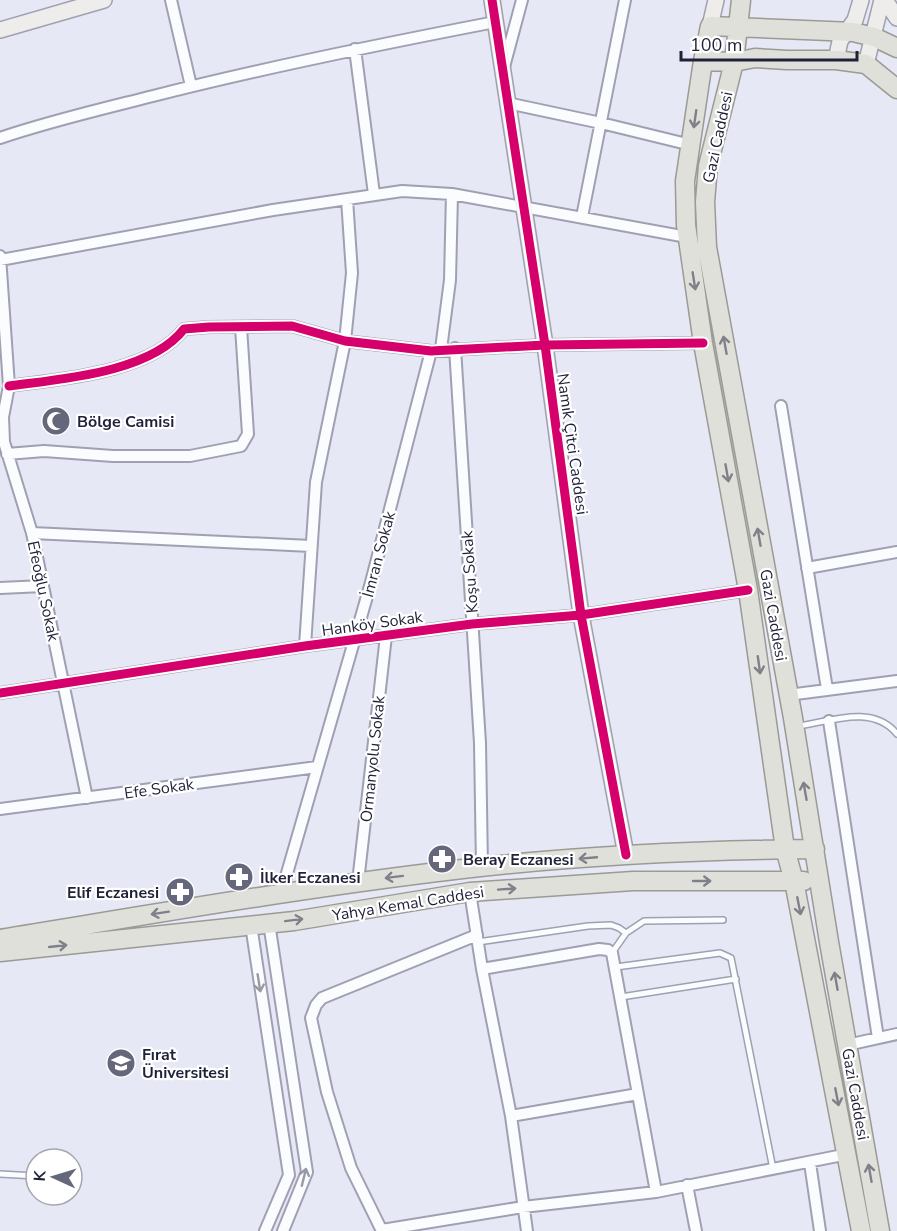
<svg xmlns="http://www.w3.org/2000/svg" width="897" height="1231" font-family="'Nunito Sans',sans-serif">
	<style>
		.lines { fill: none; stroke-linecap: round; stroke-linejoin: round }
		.lane-casing { stroke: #9fa0b2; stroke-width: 8 }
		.street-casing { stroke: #9fa0b2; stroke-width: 14 }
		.secondary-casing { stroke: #9fa0b2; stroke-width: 18 }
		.primary-casing { stroke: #9b9a95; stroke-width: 21 }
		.lane { stroke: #fbfcfe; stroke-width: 5 }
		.street { stroke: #fbfcfe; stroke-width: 10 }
		.secondary { stroke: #eeedec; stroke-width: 15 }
		.primary { stroke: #e0e0da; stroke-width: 18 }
		.cycleway-casing { stroke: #fff; stroke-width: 13 }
		.cycleway { stroke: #d6006c; stroke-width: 9 }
		.oneway { stroke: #80808a }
		.oneway2 { stroke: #9899a5 }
		.labels { text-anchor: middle; stroke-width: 4.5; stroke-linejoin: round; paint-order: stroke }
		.street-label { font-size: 16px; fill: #1f2139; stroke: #fff }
		.poi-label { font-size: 16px; font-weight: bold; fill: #1f2139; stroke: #fff; text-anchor: start }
	</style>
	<rect width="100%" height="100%" fill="#e6e8f6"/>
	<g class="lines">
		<!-- lane casing -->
		<g class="lane-casing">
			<path id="lane" d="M799,726C831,721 873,704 897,734
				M478,942L588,926L611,925L619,928L626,933
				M612,953L626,933L644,921L723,920
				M616,967L720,953L731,958L773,1169
				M621,997L736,979
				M0,1174L36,1176"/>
		</g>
		<!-- street casing -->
		<g class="street-casing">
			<path id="street" d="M171,0L191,86
				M355,49L374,194
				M504,67L522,0
				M507,103L601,123L691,145
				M0,138C50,121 102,109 153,96C266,67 381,44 495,22
				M582,217L625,0
				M0,256L9,386L3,417L4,442L32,533L87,798
				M0,260L273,210L402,191L452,194L687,237
				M455,348L480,743L482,867
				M441,349L450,280L452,194
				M9,386C60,379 150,373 184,329L209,327L292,326L345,341L431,351L545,345L703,343
				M781,406L827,689
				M7,454L44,451L113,456H190L241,446L248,434L241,327
				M32,533L311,546
				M807,568L897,552
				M0,588L43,586
				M305,646L316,482L345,341L352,273L347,199
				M0,693L305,646L472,624L581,615L748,590
				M788,695L897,681
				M829,721L878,1038
				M0,809L317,767
				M358,882L386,636
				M470,892L482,969L511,1116L527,1231
				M281,894L370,586L431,351
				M269,923L307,1172L283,1231
				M251,925L289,1175L265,1231
				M482,969L599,949L608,950L612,953L656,1192
				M847,1045L897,1034
				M511,1116L638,1094
				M810,1163L820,1231
				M687,1185L696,1231
				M382,1230L523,1207L656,1192L848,1154
				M382,1231L351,1168L327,1092L311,1018L316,1005L322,998L477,935"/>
		</g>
		<!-- secondary casing -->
		<g class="secondary-casing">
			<path id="secondary" d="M492,0L545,345L581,615L626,855
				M885,0L897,18
				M710,26L716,0
				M0,30L104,0
				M836,60L840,41L855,20L861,0
				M866,64L882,0"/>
		</g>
		<!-- primary casing -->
		<g class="primary-casing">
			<path id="primary" d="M741,0L734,62L708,166L705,202L707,247L793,718L829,942L880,1231
				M703,61L734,62L755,58L787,60H836L866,64L897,89
				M0,939C160,913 319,885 480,867C591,855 703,850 815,849
				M0,952L294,921L470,892L633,881H804
				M861,1231L794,881L785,849L748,590L703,343L686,225L685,181L703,61L710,26L853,32L874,37L897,48"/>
		</g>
		<!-- lane -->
		<use href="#lane" class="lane"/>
		<!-- street -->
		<use href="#street" class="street"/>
		<!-- secondary -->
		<use href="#secondary" class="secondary"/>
		<!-- primary -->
		<use href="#primary" class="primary"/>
		<!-- cycleway casing -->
		<g class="cycleway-casing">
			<path id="cycleway" d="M492,0L545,345L581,615L626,855
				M9,386C60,379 150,373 184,329L209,327L292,326L345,341L431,351L545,345L703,343
				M0,693L305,646L472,624L581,615L748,590"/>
		</g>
		<!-- cycleway -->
		<use href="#cycleway" class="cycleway"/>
	</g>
	<!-- one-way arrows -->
	<defs><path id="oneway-shaft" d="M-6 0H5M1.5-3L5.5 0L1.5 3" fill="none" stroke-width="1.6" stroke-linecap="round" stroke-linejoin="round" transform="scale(1.5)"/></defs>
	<g class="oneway">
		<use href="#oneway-shaft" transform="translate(695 119) rotate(98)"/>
		<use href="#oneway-shaft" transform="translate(694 281) rotate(81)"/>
		<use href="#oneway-shaft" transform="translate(725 345) rotate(-100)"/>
		<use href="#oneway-shaft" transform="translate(727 473) rotate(80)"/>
		<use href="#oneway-shaft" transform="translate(759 537) rotate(-100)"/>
		<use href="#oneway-shaft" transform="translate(759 665) rotate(82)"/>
		<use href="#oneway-shaft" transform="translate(805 791) rotate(-100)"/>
		<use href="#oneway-shaft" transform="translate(588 858) rotate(175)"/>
		<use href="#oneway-shaft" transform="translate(394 877) rotate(173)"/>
		<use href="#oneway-shaft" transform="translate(702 881)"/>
		<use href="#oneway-shaft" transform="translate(507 889) rotate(-4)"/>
		<use href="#oneway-shaft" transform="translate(799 906) rotate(79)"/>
		<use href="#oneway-shaft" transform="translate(160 913) rotate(171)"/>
		<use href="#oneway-shaft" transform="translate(294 920) rotate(-7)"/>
		<use href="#oneway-shaft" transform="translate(58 946) rotate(-6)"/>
		<use href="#oneway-shaft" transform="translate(836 981) rotate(-100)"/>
		<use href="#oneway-shaft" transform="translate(837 1097) rotate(79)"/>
		<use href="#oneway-shaft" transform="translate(870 1173) rotate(-100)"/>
	</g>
	<g class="oneway2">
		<use href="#oneway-shaft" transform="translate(259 983) rotate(81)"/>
		<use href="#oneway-shaft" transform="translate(304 1177) rotate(-76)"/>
	</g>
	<!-- icons -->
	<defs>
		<g id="mosque-disc" transform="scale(1.5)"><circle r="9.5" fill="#65677b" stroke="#fff"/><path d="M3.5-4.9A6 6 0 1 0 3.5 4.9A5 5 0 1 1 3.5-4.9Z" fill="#fff"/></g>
		<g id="pharmacy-disc" transform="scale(1.5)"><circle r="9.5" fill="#65677b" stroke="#fff"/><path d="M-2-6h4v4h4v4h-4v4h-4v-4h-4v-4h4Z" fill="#fff"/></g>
		<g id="university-disc" transform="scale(1.5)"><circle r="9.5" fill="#65677b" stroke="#fff"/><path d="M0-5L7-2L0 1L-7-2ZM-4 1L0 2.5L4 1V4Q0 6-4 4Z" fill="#fff"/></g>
	</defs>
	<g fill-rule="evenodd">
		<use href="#mosque-disc" x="56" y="421"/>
		<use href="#pharmacy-disc" x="442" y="859"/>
		<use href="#pharmacy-disc" x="239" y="877"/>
		<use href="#pharmacy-disc" x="180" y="892"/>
		<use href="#university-disc" x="121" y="1063"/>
	</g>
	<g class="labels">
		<!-- street labels -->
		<g class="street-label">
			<text transform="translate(717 137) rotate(-78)" y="6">Gazi Caddesi</text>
			<text transform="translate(573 444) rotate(82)" y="6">Namık Çitci Caddesi</text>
			<text transform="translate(378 554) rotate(-75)" y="6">İmran Sokak</text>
			<text transform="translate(469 572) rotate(-94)" y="6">Koşu Sokak</text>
			<text transform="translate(44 591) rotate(78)" y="6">Efeoğlu Sokak</text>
			<text transform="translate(774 615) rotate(80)" y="6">Gazi Caddesi</text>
			<text transform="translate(372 623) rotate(-8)" y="6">Hanköy Sokak</text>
			<text transform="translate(372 759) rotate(-84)" y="6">Ormanyolu Sokak</text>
			<text transform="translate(159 788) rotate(-8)" y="6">Efe Sokak</text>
			<text transform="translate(408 903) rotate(-9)" y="6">Yahya Kemal Caddesi</text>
			<text transform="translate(856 1094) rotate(80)" y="6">Gazi Caddesi</text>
		</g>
		<!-- poi labels -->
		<g class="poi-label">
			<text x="77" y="427">Bölge Camisi</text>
			<text x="463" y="865">Beray Eczanesi</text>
			<text x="260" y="883">İlker Eczanesi</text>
			<text x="159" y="898" text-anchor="end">Elif Eczanesi</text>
			<text x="142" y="1060">Fırat<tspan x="142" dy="18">Üniversitesi</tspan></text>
		</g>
	</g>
	<!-- north arrow -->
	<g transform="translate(54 1177) rotate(274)"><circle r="28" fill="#ffffff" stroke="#a5a6b0" stroke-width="1.5"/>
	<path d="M0-4.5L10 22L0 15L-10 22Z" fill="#65677b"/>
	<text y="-9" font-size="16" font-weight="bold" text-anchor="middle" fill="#1f2139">K</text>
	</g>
	<!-- scale -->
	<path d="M681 51v9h176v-9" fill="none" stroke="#1f2139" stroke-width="3"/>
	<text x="690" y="51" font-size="18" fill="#1f2139" stroke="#ffffff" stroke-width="4.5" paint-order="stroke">100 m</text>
</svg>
